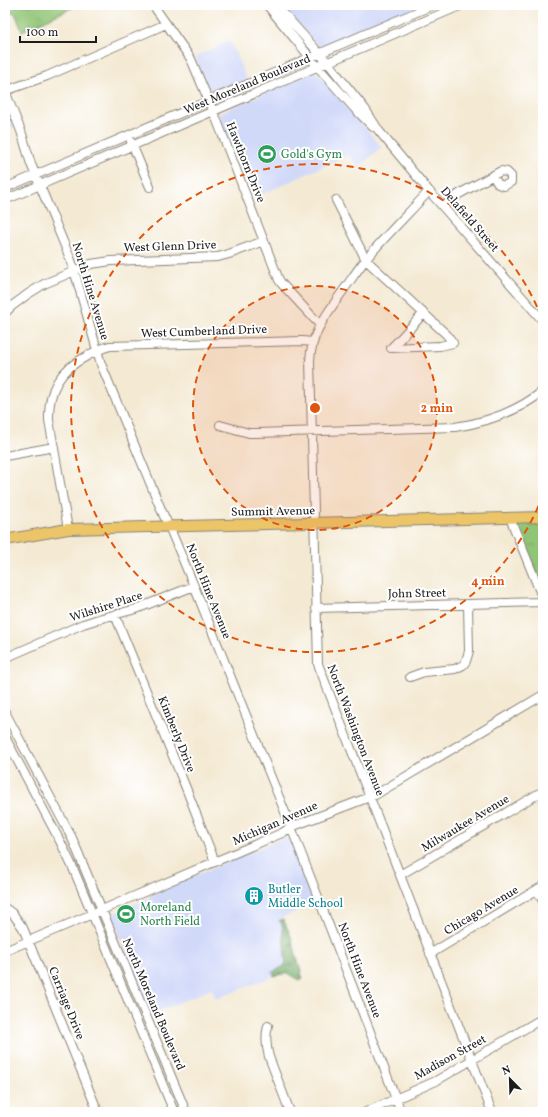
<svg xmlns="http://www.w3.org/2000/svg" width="548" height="1117" font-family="Vollkorn,serif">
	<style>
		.built { fill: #d1d9f9 }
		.grass { fill: url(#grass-tufts); stroke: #567049 }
		.forest { fill: url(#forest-firs); stroke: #486342 }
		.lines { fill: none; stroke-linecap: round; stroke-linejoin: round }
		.minor-casing { stroke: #888378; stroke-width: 10 }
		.major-casing { stroke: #888378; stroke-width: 12 }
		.minor { stroke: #fff; stroke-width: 8 }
		.major { stroke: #ecc569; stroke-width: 10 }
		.ring { fill: none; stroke: #de560d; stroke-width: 2; stroke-dasharray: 7 5 }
		.labels { text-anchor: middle; stroke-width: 4; stroke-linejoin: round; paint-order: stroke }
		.street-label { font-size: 12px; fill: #1c1c1c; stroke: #fff }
		.leisure-label { font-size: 12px; fill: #27864d; stroke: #fff; text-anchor: start }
		.culture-label { font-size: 12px; fill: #0d838f; stroke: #fff; text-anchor: start }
		.centre { fill: #de560d; stroke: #fff; stroke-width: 2 }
		.ring-label { font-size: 12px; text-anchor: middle; font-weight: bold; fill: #de560d; stroke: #fff; stroke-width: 4; stroke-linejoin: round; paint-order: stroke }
	</style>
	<defs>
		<pattern id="grass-tufts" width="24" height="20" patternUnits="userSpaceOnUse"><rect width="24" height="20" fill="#91c576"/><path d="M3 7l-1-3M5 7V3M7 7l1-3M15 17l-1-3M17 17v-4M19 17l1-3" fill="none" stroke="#7ca966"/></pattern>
		<pattern id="forest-firs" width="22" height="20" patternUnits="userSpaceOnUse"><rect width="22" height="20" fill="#74aa67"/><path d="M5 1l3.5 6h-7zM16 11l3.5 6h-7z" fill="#5e8a54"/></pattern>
	</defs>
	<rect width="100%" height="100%" fill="#fff"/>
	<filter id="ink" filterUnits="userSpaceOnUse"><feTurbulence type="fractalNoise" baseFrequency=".025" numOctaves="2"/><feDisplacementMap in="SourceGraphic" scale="8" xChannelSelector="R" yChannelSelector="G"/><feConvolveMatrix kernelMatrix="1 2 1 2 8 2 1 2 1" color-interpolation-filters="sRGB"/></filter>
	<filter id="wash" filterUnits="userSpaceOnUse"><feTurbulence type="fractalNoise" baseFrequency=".012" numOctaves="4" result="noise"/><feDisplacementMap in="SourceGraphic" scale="16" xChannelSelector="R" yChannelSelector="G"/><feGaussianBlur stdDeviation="0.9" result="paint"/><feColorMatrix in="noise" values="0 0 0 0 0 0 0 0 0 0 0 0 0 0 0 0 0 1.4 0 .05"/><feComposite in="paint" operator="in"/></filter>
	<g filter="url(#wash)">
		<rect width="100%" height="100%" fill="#f4ead4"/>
		<!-- built -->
		<path class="built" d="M282,5H422L322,47L318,46Z
			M230,41L247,80L213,94L209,90L195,57Z
			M316,71L382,147L359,167L348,155L252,199L219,115V113Z
			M5,102L15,127L5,131Z
			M286,837H289L291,839L316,903L281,918L300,966L216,999L212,989L152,1014L111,915L178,883Z"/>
		<!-- grass -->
		<path class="grass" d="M5,5H78L22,31L15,13L5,11Z
			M543,520V590L516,522Z"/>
		<!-- forest -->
		<path class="forest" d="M283,919L291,936L303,979L300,981L287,973L274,976L273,972L286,965L282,924L279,921Z"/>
	</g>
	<g filter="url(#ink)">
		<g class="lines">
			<!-- minor casing -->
			<g class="minor-casing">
				<path id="minor" d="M153,5L191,59L216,118L279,280L281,283L320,325
					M267,5L318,67L355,109L373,127
					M276,5L328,63L365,109L379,131L429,191L543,321
					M5,91L21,131L31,164L72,263L101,364L163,514L171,531L194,586L291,827L401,1112
					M5,91L47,76L166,24
					M131,142L150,187
					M5,188L433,5
					M429,191C409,213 386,235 367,258C357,270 349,283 340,295C325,317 312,332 310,360L318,664L492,1112
					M5,200L462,5
					M336,200L366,260L447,335L453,343L440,346L391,348
					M443,207L459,194L501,171L507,172L511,176V182L504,186L498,184L493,176
					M5,313L12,306L28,294L44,284L91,264L111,261L218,257L229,254L264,241
					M391,348L399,340L423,314
					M220,425L249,433H256L455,427C488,422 517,412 543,391
					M5,456L54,447
					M510,518L543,599
					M68,529L49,420C48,389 60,370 87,356C94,352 101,348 110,346L302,341L313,342
					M316,608L543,602
					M115,615L186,788L215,862
					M5,658L83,624L102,618L136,609L194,586
					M410,677L424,672L455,669L463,665L466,661L469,651L468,604
					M5,712L72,838L186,1112
					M5,737L61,843L73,868L89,906L174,1112
					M400,875L543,791
					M537,890L543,901
					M5,908L13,914L23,928L98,1112
					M5,951L130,898L282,833L291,827L375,795L543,695
					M430,954L543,886
					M268,1026C265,1037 266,1046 269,1057L290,1112
					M366,1112L436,1081L543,1018"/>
			</g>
			<!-- major casing -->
			<g class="major-casing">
				<path id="major" d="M5,540L68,529L543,517"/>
			</g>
			<!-- minor -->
			<use href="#minor" class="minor"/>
			<!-- major -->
			<use href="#major" class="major"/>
		</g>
	</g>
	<!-- distance rings -->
	<circle cx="315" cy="408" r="122" fill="#de560d" fill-opacity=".12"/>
	<g class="ring">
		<circle cx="315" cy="408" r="122"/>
		<path d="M543 495A244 244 0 1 1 543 321"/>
	</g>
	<!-- icons -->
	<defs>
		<g id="stadium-disc" transform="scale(1)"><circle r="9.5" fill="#2e9e5b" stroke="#fff"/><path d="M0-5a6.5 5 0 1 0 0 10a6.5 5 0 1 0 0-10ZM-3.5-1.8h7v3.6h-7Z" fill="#fff"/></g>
		<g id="building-disc" transform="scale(1)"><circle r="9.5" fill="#0f9aa8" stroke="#fff"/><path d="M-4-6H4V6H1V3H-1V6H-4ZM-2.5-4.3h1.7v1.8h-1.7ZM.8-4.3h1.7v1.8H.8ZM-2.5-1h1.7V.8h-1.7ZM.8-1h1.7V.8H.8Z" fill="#fff"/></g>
	</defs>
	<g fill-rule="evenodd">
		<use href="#stadium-disc" x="267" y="154"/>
		<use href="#building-disc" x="254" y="896"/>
		<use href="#stadium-disc" x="126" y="914"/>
	</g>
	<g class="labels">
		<!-- street labels -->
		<g class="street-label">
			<text transform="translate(247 84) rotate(-23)" y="4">West Moreland Boulevard</text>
			<text transform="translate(246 162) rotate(68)" y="4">Hawthorn Drive</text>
			<text transform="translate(470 219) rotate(49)" y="4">Delafield Street</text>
			<text transform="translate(170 246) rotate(-2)" y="4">West Glenn Drive</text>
			<text transform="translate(91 291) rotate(73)" y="4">North Hine Avenue</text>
			<text transform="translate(204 331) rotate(-2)" y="4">West Cumberland Drive</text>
			<text transform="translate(273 511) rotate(-1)" y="4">Summit Avenue</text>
			<text transform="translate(209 591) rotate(68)" y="4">North Hine Avenue</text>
			<text transform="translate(417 593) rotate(-1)" y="4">John Street</text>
			<text transform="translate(106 606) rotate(-18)" y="4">Wilshire Place</text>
			<text transform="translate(356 730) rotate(69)" y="4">North Washington Avenue</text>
			<text transform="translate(177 734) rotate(68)" y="4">Kimberly Drive</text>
			<text transform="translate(275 823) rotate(-24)" y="4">Michigan Avenue</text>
			<text transform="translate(465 823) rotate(-31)" y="4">Milwaukee Avenue</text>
			<text transform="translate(481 910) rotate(-31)" y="4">Chicago Avenue</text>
			<text transform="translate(360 970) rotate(69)" y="4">North Hine Avenue</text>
			<text transform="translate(67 1003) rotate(68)" y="4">Carriage Drive</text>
			<text transform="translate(154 1004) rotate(67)" y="4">North Moreland Boulevard</text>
			<text transform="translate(450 1057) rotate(-29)" y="4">Madison Street</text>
		</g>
		<!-- leisure labels -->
		<g class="leisure-label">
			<text x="281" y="158">Gold's Gym</text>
			<text x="140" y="911">Moreland<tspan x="140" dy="14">North Field</tspan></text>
		</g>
		<!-- culture labels -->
		<g class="culture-label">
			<text x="268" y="893">Butler<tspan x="268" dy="14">Middle School</tspan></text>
		</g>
	</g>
	<circle cx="315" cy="408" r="6" class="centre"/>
	<g class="ring-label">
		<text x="437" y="412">2 min</text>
		<text x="488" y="585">4 min</text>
	</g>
	<!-- margin -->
	<rect width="548" height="1117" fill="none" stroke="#fff" stroke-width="20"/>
	<!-- north arrow -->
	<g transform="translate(510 1079) rotate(337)" stroke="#ffffff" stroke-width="3" paint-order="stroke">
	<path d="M0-3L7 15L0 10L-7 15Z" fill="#1c1c1c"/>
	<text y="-6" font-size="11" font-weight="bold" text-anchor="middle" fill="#1c1c1c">N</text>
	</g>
	<!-- scale -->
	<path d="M20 36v6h76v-6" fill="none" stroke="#1c1c1c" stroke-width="2"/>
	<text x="26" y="36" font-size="12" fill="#1c1c1c" stroke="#ffffff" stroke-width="3" paint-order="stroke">100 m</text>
</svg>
